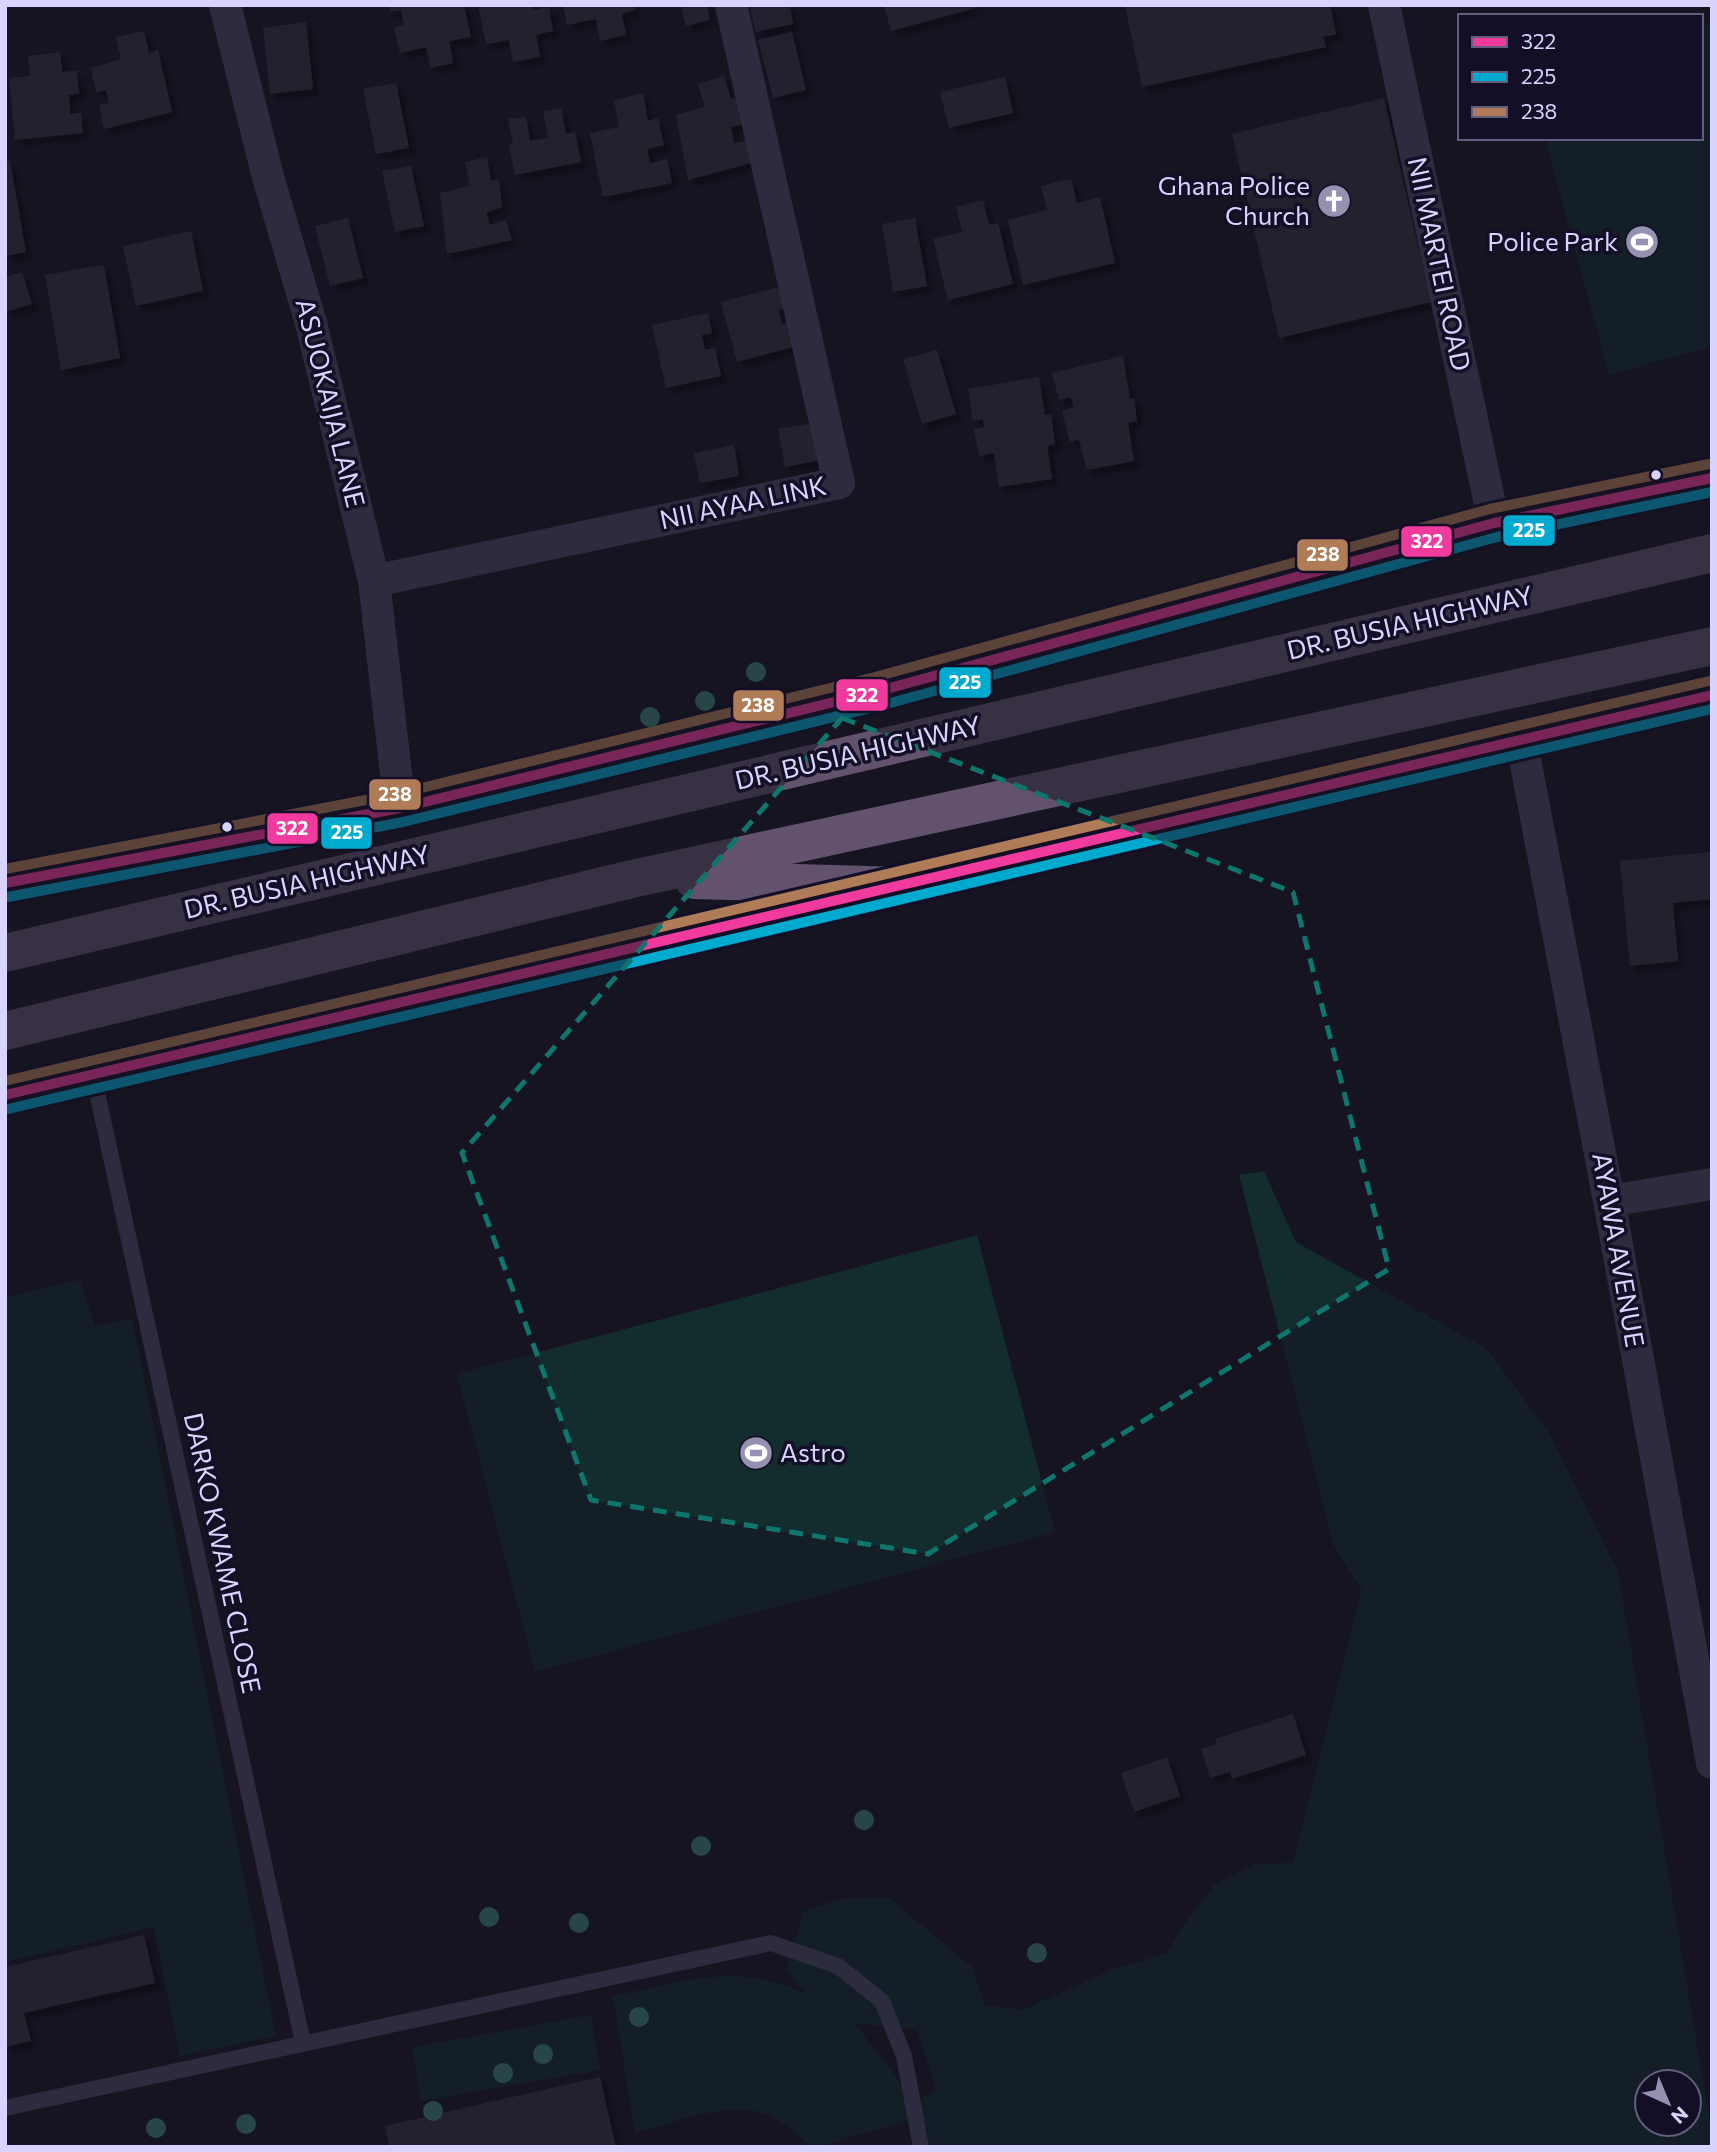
<svg xmlns="http://www.w3.org/2000/svg" width="1717" height="2152" font-family="Commissioner,sans-serif">
	<style>
		.green { fill: #132c2d; fill-rule: evenodd }
		.building { fill: #343243; filter: url(#shadow) }
		.lines { fill: none; stroke-linecap: round; stroke-linejoin: round }
		.service { stroke: #4a4962; stroke-width: 16 }
		.minor { stroke: #4a4962; stroke-width: 32 }
		.tertiary { stroke: #4a4962; stroke-width: 38 }
		.trunk { stroke: #62526e; stroke-width: 38 }
		.bus-1-casing { stroke: #130f26; stroke-width: 16 }
		.bus-2-casing { stroke: #130f26; stroke-width: 16 }
		.bus-3-casing { stroke: #130f26; stroke-width: 16 }
		.bus-1 { stroke: #f13a9d; stroke-width: 10 }
		.bus-2 { stroke: #00a9ce; stroke-width: 10 }
		.bus-3 { stroke: #b07c57; stroke-width: 10 }
		.tree { fill: #3e8478 }
		.marked { fill: none; stroke: #0f766e; stroke-width: 5; stroke-dasharray: 14 9; stroke-linejoin: round }
		.bus-dot { fill: #d9d4ff; stroke: #130f26; stroke-width: 2.5 }
		.labels { text-anchor: middle; stroke-width: 7; stroke-linejoin: round; paint-order: stroke }
		.poi-label { font-size: 26px; fill: #d9d4ff; stroke: #130f26; text-anchor: end }
		.street-label { font-size: 26px; fill: #d9d4ff; stroke: #130f26 }
		.line-badge { stroke: #130f26; stroke-width: 2.5 }
		.badge-label { font-size: 19px; text-anchor: middle; font-weight: bold; fill: #fff }
	</style>
	<defs>
		<filter id="shadow"><feDropShadow dx="6" dy="6" stdDeviation="2" flood-color="#0009"/></filter>
	</defs>
	<rect width="100%" height="100%" fill="#161421"/>
	<!-- green -->
	<path class="green" d="M1712,22V346L1609,375L1545,138H1701V25Z
		M1264,1171L1296,1242L1487,1349L1550,1435L1618,1572L1712,2135V2147H936L929,2142L919,2099L937,2091L917,2030L852,2023L862,2033L900,2082L910,2120L816,2147H811C798,2133 781,2119 762,2113C727,2101 670,2124 635,2133L613,1996C683,1982 735,1961 805,1993L787,1970L803,1912L839,1899L889,1898L972,1967L985,2005L1023,2010L1111,1970L1167,1953L1183,1926L1215,1884L1254,1864L1293,1863L1362,1590L1334,1546L1239,1175ZM1647,2082H1689V2124H1647Z
		M977,1235L1055,1532L535,1672L457,1374Z
		M80,1280L95,1326L132,1318L276,2036L180,2056L154,1927L5,1962V1297Z
		M591,2015L600,2070L421,2101L412,2047Z"/>
	<!-- building -->
	<path class="building" d="M389,5H464L471,37L449,41L453,63L431,68L426,47L400,53L394,27L404,25L401,10L390,12Z
		M478,5H532L533,10L549,7L553,31L536,35L540,57L513,62L509,40L486,44Z
		M563,5H634L635,10L622,14L626,35L600,41L596,19L567,25Z
		M681,5H707L710,20L686,26Z
		M750,5H790L793,24L755,32Z
		M884,5H983V6L891,31Z
		M1125,5H1330L1336,34L1323,37L1326,47L1142,87Z
		M306,22L313,89L270,94L263,28Z
		M144,31L149,53L158,50L172,112L104,129L99,105L109,103L106,90L96,92L91,68L121,59L116,37Z
		M792,32L806,90L773,98L758,40Z
		M60,52L62,72L77,71L79,93L69,95L70,114L81,113L83,133L15,140L9,78L30,76L28,56Z
		M724,76L731,99L742,96L747,124L731,127L734,143L750,140L755,162L688,180L676,115L705,107L698,84Z
		M1005,77L1013,113L949,128L940,92Z
		M396,83L409,148L376,154L363,89Z
		M643,93L648,121L658,118L664,145L647,149L650,163L667,159L672,183L603,197L590,133L619,127L614,100Z
		M1384,98L1431,302L1279,338L1232,134Z
		M561,108L566,134L575,132L581,162L515,175L509,145L513,144L508,119L526,117L530,141L548,138L543,111Z
		M487,157L491,181L499,179L502,207L486,213L490,225L506,220L512,240L447,254L440,193L470,186L465,162Z
		M10,161L26,252L5,256V162Z
		M411,166L424,226L395,232L382,171Z
		M1071,179L1077,203L1100,197L1115,263L1023,285L1008,220L1047,210L1041,186Z
		M983,200L989,225L998,223L1013,284L948,300L933,239L962,232L956,207Z
		M348,218L363,278L330,286L315,226Z
		M915,218L927,286L893,292L882,224Z
		M191,231L203,291L136,306L123,246Z
		M104,265L120,358L61,370L45,275Z
		M22,272L32,304L5,312V277Z
		M786,285L790,307L778,310L782,324L795,321L801,345L737,362L721,302Z
		M708,313L712,333L702,335L705,350L715,348L721,376L666,388L652,325Z
		M937,350L956,414L922,424L903,359Z
		M1123,356L1130,399L1134,398L1137,421L1128,423L1134,461L1087,470L1079,440L1070,442L1062,411L1074,407L1071,397L1059,400L1052,373Z
		M1039,377L1045,415L1051,414L1055,444L1047,446L1052,479L999,487L994,453L979,456L974,429L984,427L983,419L973,421L968,389Z
		M813,423L820,460L785,467L778,429Z
		M734,445L739,476L700,483L694,453Z
		M1710,852L1712,899L1673,903L1678,961L1630,966L1620,861Z
		M1293,1714L1306,1755L1232,1779L1230,1772L1210,1778L1201,1749L1217,1744L1215,1739Z
		M1167,1757L1180,1796L1134,1812L1121,1773Z
		M144,1935L155,1983L24,2013L31,2041L5,2047V1967Z
		M600,2077L616,2147H389L385,2126Z"/>
	<g class="lines">
		<!-- service -->
		<path class="service" d="M93,1074L303,2043
			M5,2108L771,1943L838,1966L882,2001L904,2056L921,2147"/>
		<!-- minor -->
		<path class="minor" d="M225,5L268,177L311,323L374,581L400,808
			M1384,5L1494,523
			M374,581L839,483L731,5
			M1521,738L1609,1201L1712,1763
			M1609,1201L1712,1184"/>
		<!-- tertiary -->
		<path class="tertiary" d="M5,883L400,808L879,691L1494,523L1712,478
			M5,1095L1712,695"/>
		<!-- trunk -->
		<path class="trunk" d="M694,880L902,886
			M5,953L1712,553
			M5,1031L632,879L1712,646"/>
		<!-- bus-1 casing -->
		<g class="bus-1-casing">
			<path id="bus-1" d="M5,883L400,808L879,691L1494,523L1712,478
				M5,1095L1712,695"/>
		</g>
		<!-- bus-2 casing -->
		<g class="bus-2-casing">
			<path id="bus-2" d="M8,897L403,822L883,705L1497,537L1712,492
				M8,1109L1712,709"/>
		</g>
		<!-- bus-3 casing -->
		<g class="bus-3-casing">
			<path id="bus-3" d="M5,869L397,794L875,677L1490,509L1709,464
				M5,1081L1709,681"/>
		</g>
		<!-- bus-1 -->
		<use href="#bus-1" class="bus-1"/>
		<!-- bus-2 -->
		<use href="#bus-2" class="bus-2"/>
		<!-- bus-3 -->
		<use href="#bus-3" class="bus-3"/>
	</g>
	<!-- trees -->
	<g class="tree">
		<circle cx="756" cy="672" r="10"/>
		<circle cx="705" cy="701" r="10"/>
		<circle cx="650" cy="717" r="10"/>
		<circle cx="864" cy="1820" r="10"/>
		<circle cx="701" cy="1846" r="10"/>
		<circle cx="489" cy="1917" r="10"/>
		<circle cx="579" cy="1923" r="10"/>
		<circle cx="1037" cy="1953" r="10"/>
		<circle cx="639" cy="2017" r="10"/>
		<circle cx="543" cy="2054" r="10"/>
		<circle cx="503" cy="2073" r="10"/>
		<circle cx="433" cy="2111" r="10"/>
		<circle cx="246" cy="2124" r="10"/>
		<circle cx="156" cy="2128" r="10"/>
	</g>
	<!-- marked area -->
	<path d="M0 0H1717V2152H0ZM842,718L1293,892L1389,1269L928,1554L591,1500L462,1153Z" fill="#161421" fill-opacity=".55" fill-rule="evenodd"/>
	<path class="marked" d="M842,718L1293,892L1389,1269L928,1554L591,1500L462,1153Z"/>
	<!-- icons -->
	<defs>
		<g id="church-disc" transform="scale(1.75)"><circle r="9.5" fill="#9591b1" stroke="#130f26"/><path d="M-1.2-6h2.4v3.5h3.3v2.4h-3.3V6h-2.4V-.1h-3.3v-2.4h3.3Z" fill="#fff"/></g>
		<g id="stadium-disc" transform="scale(1.75)"><circle r="9.5" fill="#9591b1" stroke="#130f26"/><path d="M0-5a6.5 5 0 1 0 0 10a6.5 5 0 1 0 0-10ZM-3.5-1.8h7v3.6h-7Z" fill="#fff"/></g>
	</defs>
	<g fill-rule="evenodd">
		<use href="#church-disc" x="1334" y="201"/>
		<use href="#stadium-disc" x="1642" y="242"/>
		<use href="#stadium-disc" x="756" y="1453"/>
	</g>
	<!-- markers -->
	<g class="bus-dot">
		<circle cx="1656" cy="475" r="6"/>
		<circle cx="227" cy="827" r="6"/>
	</g>
	<g class="labels">
		<!-- poi labels -->
		<g class="poi-label">
			<text x="1310" y="195">Ghana Police<tspan x="1310" dy="30">Church</tspan></text>
			<text x="1618" y="251">Police Park</text>
			<text x="780" y="1462" text-anchor="start">Astro</text>
		</g>
		<!-- street labels -->
		<g class="street-label">
			<text transform="translate(1439 264) rotate(78)" y="9">NII MARTEI ROAD</text>
			<text transform="translate(330 403) rotate(76)" y="9">ASUOKAIJA LANE</text>
			<text transform="translate(743 503) rotate(-12)" y="9">NII AYAA LINK</text>
			<text transform="translate(1410 623) rotate(-13)" y="9">DR. BUSIA HIGHWAY</text>
			<text transform="translate(858 753) rotate(-13)" y="9">DR. BUSIA HIGHWAY</text>
			<text transform="translate(307 882) rotate(-13)" y="9">DR. BUSIA HIGHWAY</text>
			<text transform="translate(1618 1250) rotate(80)" y="9">AYAWA AVENUE</text>
			<text transform="translate(222 1553) rotate(78)" y="9">DARKO KWAME CLOSE</text>
		</g>
	</g>
	<g class="line-badge">
		<rect x="1502" y="514" width="54" height="33" rx="7" fill="#00a9ce"/>
		<rect x="1400" y="525" width="53" height="33" rx="7" fill="#f13a9d"/>
		<rect x="1296" y="538" width="53" height="34" rx="7" fill="#b07c57"/>
		<rect x="938" y="666" width="54" height="33" rx="7" fill="#00a9ce"/>
		<rect x="835" y="678" width="54" height="34" rx="7" fill="#f13a9d"/>
		<rect x="732" y="689" width="53" height="33" rx="7" fill="#b07c57"/>
		<rect x="368" y="778" width="54" height="33" rx="7" fill="#b07c57"/>
		<rect x="266" y="812" width="53" height="33" rx="7" fill="#f13a9d"/>
		<rect x="320" y="816" width="53" height="34" rx="7" fill="#00a9ce"/>
	</g>
	<g class="badge-label">
		<text x="1529" y="537">225</text>
		<text x="1427" y="548">322</text>
		<text x="1323" y="561">238</text>
		<text x="965" y="689">225</text>
		<text x="862" y="702">322</text>
		<text x="758" y="712">238</text>
		<text x="395" y="801">238</text>
		<text x="292" y="835">322</text>
		<text x="347" y="839">225</text>
	</g>
	<!-- border -->
	<rect width="1717" height="2152" fill="none" stroke="#d9d4ff" stroke-width="14"/>
	<!-- legend -->
	<rect x="1458" y="14" width="245" height="126" fill="#130f26" stroke="#625e7d" stroke-width="2"/>
	<rect x="1472" y="37" width="35" height="10" fill="#f13a9d" stroke="#625e7d" stroke-width="2"/>
	<text x="1521" y="49" font-size="21" fill="#d9d4ff">322</text>
	<rect x="1472" y="72" width="35" height="10" fill="#00a9ce" stroke="#625e7d" stroke-width="2"/>
	<text x="1521" y="84" font-size="21" fill="#d9d4ff">225</text>
	<rect x="1472" y="107" width="35" height="10" fill="#b07c57" stroke="#625e7d" stroke-width="2"/>
	<text x="1521" y="119" font-size="21" fill="#d9d4ff">238</text>
	<!-- north arrow -->
	<g transform="translate(1668 2103) rotate(136)"><circle r="33" fill="#130f26" stroke="#625e7d" stroke-width="2"/>
	<path d="M0-5L12 26L0 18L-12 26Z" fill="#9591b1"/>
	<text y="-10" font-size="19" font-weight="bold" text-anchor="middle" fill="#d9d4ff">N</text>
	</g>
</svg>
